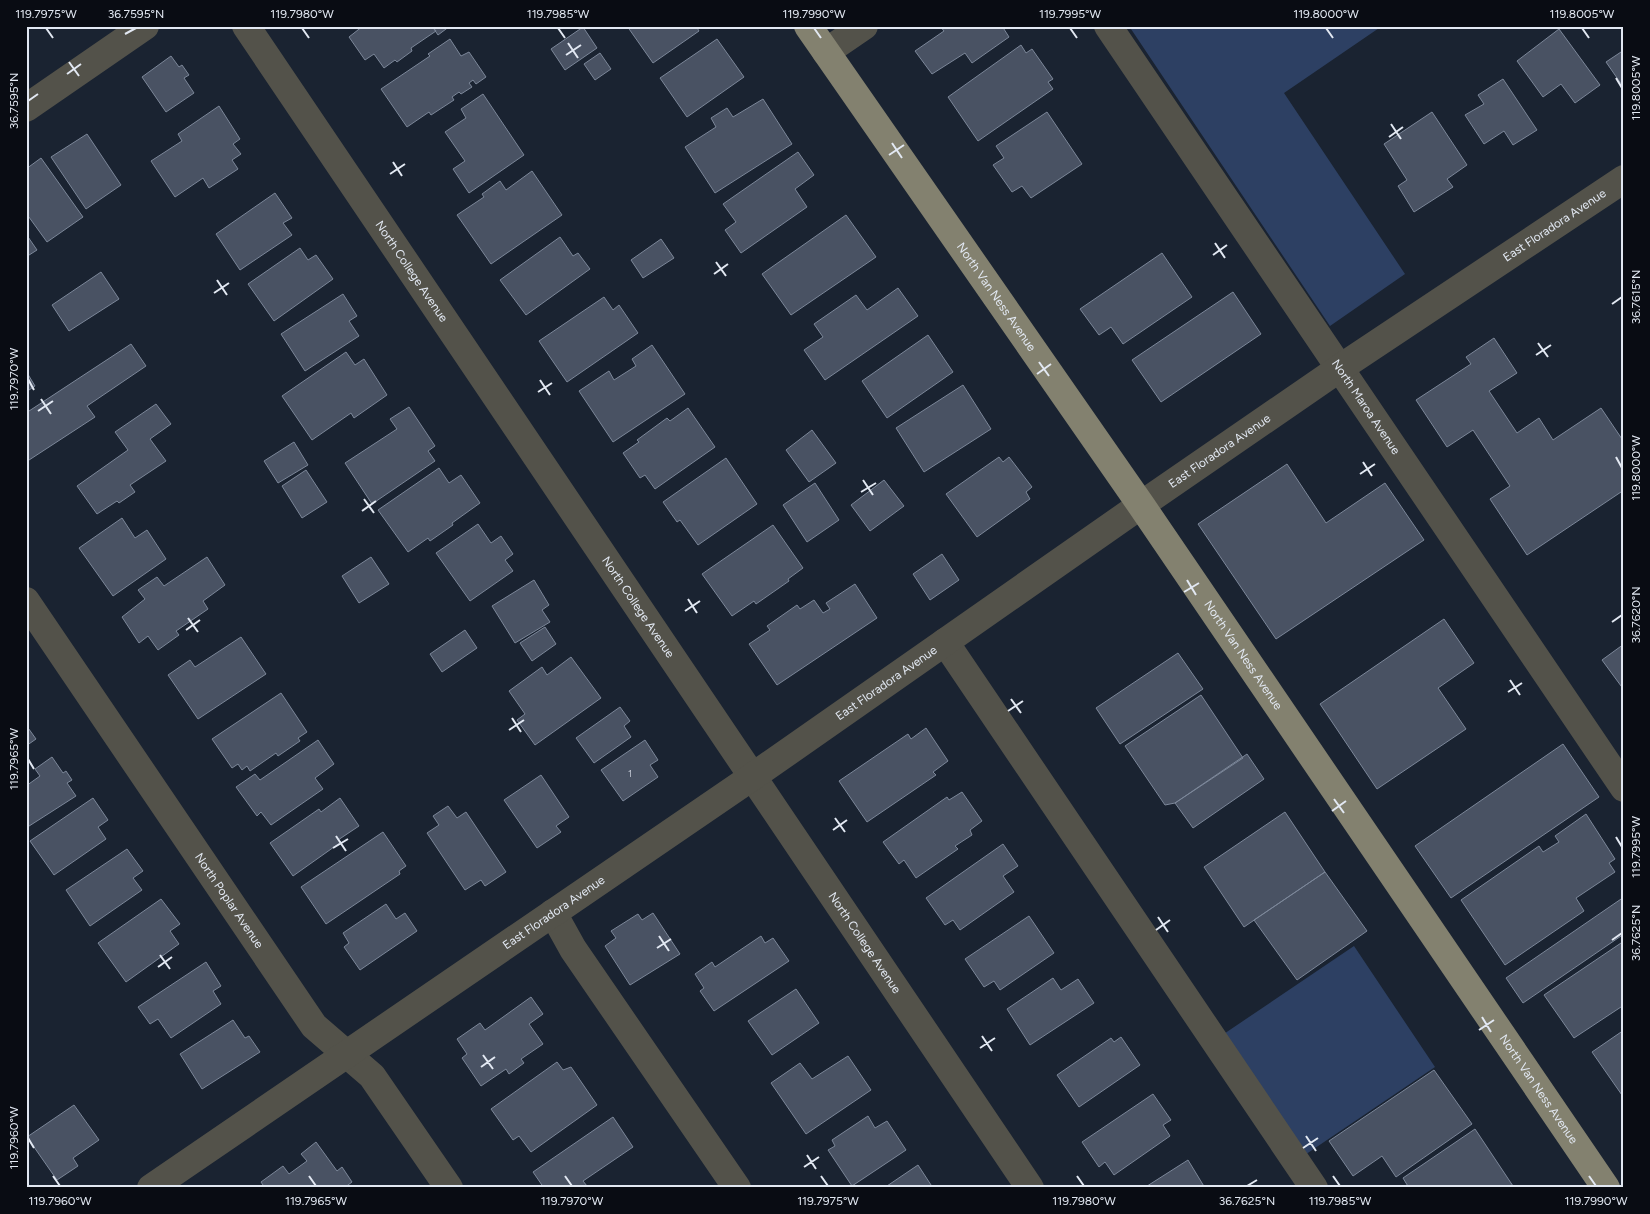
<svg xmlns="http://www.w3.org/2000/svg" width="1650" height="1214" font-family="Figtree,sans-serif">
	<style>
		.green { fill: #2d4063 }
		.building { fill: #495263; stroke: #7c8799 }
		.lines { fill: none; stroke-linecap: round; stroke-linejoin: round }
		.minor { stroke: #53524a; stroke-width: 28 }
		.major { stroke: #83816f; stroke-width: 28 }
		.ticks { fill: none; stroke: #e2e8f2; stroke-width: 2 }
		.labels { text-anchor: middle; stroke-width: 4; stroke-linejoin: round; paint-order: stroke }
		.number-label { font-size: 10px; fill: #bcc2ce }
		.street-label { font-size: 12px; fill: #e2e8f2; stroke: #090c13 }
		.neatline { fill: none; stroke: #e2e8f2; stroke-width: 2 }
		.ticks-label { font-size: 12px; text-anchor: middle; fill: #e2e8f2 }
	</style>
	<rect width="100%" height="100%" fill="#1a2331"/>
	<!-- green -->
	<path class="green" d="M1129,26H1382L1284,93L1405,274L1330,326Z
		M1354,946L1435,1067L1290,1165L1209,1044Z"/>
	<!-- building -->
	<path class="building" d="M363,26H432L436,31L411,48L412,51L397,62L395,60L384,68L374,54L365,60L349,37Z
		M432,26H450L438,35Z
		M627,26H696L699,31L653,63Z
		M940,26H1002L1009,37L972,63L965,53L932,74L915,51L944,31Z
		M583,27L597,48L565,70L551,49Z
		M1559,29L1600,85L1575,103L1561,84L1543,97L1517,61Z
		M450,39L461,56L469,52L486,77L476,84L473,80L469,83L472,87L461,94L459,92L452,97L454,100L431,115L429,112L407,127L381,89L430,56L428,54Z
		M717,39L744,77L687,117L660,78Z
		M1021,45L1026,53L1032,49L1053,79L1048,82L1053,89L978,141L948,97Z
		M1624,50V88L1606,62Z
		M600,53L611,69L595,80L584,64Z
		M171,56L179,67L182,65L189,75L184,78L194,93L166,112L142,77Z
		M1503,79L1537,130L1513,145L1504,131L1484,144L1465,115L1484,104L1478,95Z
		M483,94L524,155L469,193L453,169L465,161L445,132L466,118L461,109Z
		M763,99L792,144L715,193L685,147L716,127L711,118L727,108L733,117Z
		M219,106L240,139L233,144L241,154L232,160L238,169L209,188L203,178L175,197L151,161L182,141L178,134Z
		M1047,112L1082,164L1031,198L1022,186L1012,192L993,165L1004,158L996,146Z
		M1432,112L1467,165L1447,179L1453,187L1414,212L1398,186L1407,180L1384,144Z
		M87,134L121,185L86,209L51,157Z
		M798,152L814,175L795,189L807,207L741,253L725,230L736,222L723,204Z
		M41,158L83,217L47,242L26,213V169Z
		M532,171L562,215L491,264L457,215L484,197L482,194L500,181L506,190Z
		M275,193L292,218L283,223L292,235L240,270L216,234Z
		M846,215L876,257L791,315L762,274Z
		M26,234L37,250L26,257Z
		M560,237L573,256L578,253L590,269L526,315L500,280Z
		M661,239L674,258L643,278L631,260Z
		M300,248L308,260L316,255L333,279L274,321L248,284Z
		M1162,253L1192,297L1123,344L1111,327L1099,335L1080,309Z
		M101,272L119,299L69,331L52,305Z
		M898,288L918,316L825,380L804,350L823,337L814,324L856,295L867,310Z
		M1233,292L1261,334L1161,402L1132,360Z
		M343,294L357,316L349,321L359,336L305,371L281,334Z
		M604,297L613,310L619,305L638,333L567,382L539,341Z
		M928,335L953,372L887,418L862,381Z
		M1494,338L1517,373L1489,391L1517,433L1539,418L1553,440L1601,408L1624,442V490L1527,555L1490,499L1510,486L1473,430L1447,447L1416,400L1471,364L1466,357Z
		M131,344L146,366L87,406L95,417L26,462V413Z
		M652,345L685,394L613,442L579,391L609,371L614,380L636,366L632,359Z
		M346,352L355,365L364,359L387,395L354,418L351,413L312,440L282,396Z
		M26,371L35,386L26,392Z
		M963,385L991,429L924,472L896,428Z
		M156,404L171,424L150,439L166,461L130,485L135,492L119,503L117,501L97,514L77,486L128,450L115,432Z
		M409,407L435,446L428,451L435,461L372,504L345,463L397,429L390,419Z
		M688,408L715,447L655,489L645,475L640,478L623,453L639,442L637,440L667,418L670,421Z
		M812,430L836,463L809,482L786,450Z
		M294,442L308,465L278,483L264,461Z
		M999,457L1003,462L1009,457L1032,487L1026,492L1030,499L977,537L946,494Z
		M726,458L757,504L698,545L680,520L677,522L663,502Z
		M1287,464L1326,523L1385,483L1424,540L1276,639L1198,524Z
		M439,468L449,483L461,475L480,503L452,523L453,525L430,541L428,538L408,552L378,510Z
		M306,470L327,502L302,518L282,486Z
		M884,480L904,506L870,531L851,505Z
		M815,483L839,520L807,542L783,505Z
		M122,518L135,538L147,530L166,559L113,596L79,548Z
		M478,524L491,543L501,536L513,554L505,560L513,571L470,601L436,553Z
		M773,525L803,568L788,579L789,581L756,604L754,601L732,616L702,574Z
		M942,554L959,580L930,600L913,574Z
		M207,557L225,585L203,601L208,609L176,631L179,635L158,650L148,636L139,643L122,617L145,599L138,590L157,577L164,586Z
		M371,557L389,584L359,603L342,576Z
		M534,580L549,605L542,610L550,622L515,643L492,606Z
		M855,584L877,618L777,685L749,644L770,630L767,626L797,605L800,609L814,600L823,613L830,609L826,603Z
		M1444,619L1474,663L1438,688L1466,729L1377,789L1320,704Z
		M545,627L556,644L532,661L520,643Z
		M465,630L477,648L442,672L430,654Z
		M241,637L266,674L198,719L168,675L190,660L195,667Z
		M1624,644V690L1602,660Z
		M1178,653L1203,689L1120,744L1096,708Z
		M571,657L601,698L535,745L517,720L525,714L509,691L542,667L547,675Z
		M281,693L307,732L298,738L300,741L278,756L276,753L250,771L247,766L242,770L238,764L232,768L212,739Z
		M1201,695L1243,758L1175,803L1165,805L1125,746Z
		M620,707L630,721L624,726L631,737L594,763L576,738Z
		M26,725L36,739L26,746Z
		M926,728L948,761L933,772L936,775L867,822L839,781L908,734L911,739Z
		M318,740L334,764L315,778L323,789L271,825L261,812L257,816L236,787L255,774L260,780Z
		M645,740L658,760L650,765L658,777L623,801L601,770Z
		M1563,744L1599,797L1451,898L1415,846Z
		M1247,754L1264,779L1193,828L1175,803Z
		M52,757L63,773L66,771L72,780L67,783L76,796L26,828V786L40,776L35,769Z
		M541,775L569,817L556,826L561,832L537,848L504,800Z
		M962,792L982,821L970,830L972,835L955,846L958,849L916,878L904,860L899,864L883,842L947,797L949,800Z
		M93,798L108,820L98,827L106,839L54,875L30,841Z
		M340,798L359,826L338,840L341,842L293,876L270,843L319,809L321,812Z
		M448,806L457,818L466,812L506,872L485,886L481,880L465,890L427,833L439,825L433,816Z
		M1285,812L1325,872L1244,927L1204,867Z
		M1586,814L1615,859L1609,863L1615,872L1576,898L1584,911L1505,965L1461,900L1539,846L1543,852L1559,842L1555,836Z
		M383,832L406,866L399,871L400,874L326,924L301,887Z
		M1003,844L1018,866L1003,876L1014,892L960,930L953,920L945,925L926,898Z
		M127,849L143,871L133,878L142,890L90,926L66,890Z
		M1325,872L1367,931L1297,980L1254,920Z
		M1624,897V934L1523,1003L1506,978Z
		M161,899L180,924L170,931L179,944L126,982L98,943Z
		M386,904L396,919L405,913L417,931L360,970L344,947L349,943L343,933Z
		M653,913L680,954L630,985L605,946L616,938L611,931L638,914L642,920Z
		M1029,916L1054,953L1000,990L994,981L984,987L965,959Z
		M761,936L765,943L773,938L789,961L714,1011L700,991L704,988L695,974L712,962L715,967Z
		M1624,941V1005L1574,1038L1544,995Z
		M206,962L221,986L213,991L221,1004L171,1038L158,1019L150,1024L138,1007Z
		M1053,978L1061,990L1078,979L1094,1003L1030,1045L1007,1009Z
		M796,989L819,1023L772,1055L748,1021Z
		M531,997L543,1014L529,1024L543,1044L521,1059L524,1063L509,1074L506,1069L481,1086L462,1058L467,1054L457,1039L480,1023L485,1030Z
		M233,1020L245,1038L249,1036L260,1052L202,1089L180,1054Z
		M1624,1030V1098L1592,1052Z
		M1121,1037L1140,1065L1079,1107L1057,1075L1111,1038L1114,1042Z
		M848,1056L871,1090L806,1134L771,1083L800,1063L812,1079Z
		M557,1062L563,1070L571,1067L597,1105L531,1152L519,1136L513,1140L491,1109Z
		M1434,1070L1472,1124L1396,1177L1382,1156L1353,1176L1329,1141Z
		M1153,1094L1171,1120L1163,1125L1170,1136L1114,1175L1105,1162L1099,1167L1082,1142Z
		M74,1105L99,1140L73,1158L78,1166L57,1180L27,1137Z
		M868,1116L875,1128L887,1121L906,1150L852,1186L828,1150L835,1146L832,1140Z
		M613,1117L633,1147L583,1181L587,1186L585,1188H544L533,1172Z
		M1475,1129L1513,1186L1511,1188H1409L1403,1178Z
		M316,1142L337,1171L342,1167L352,1182L344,1188H265L261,1182L283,1166L289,1174L307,1161L301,1154Z
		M1188,1160L1205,1188H1144Z
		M918,1165L933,1188H884Z"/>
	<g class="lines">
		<!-- minor -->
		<g class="minor">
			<path id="s1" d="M246,26L1030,1188"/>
			<path id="s2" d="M1108,26L1624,788"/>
			<path d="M826,52L864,26"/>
			<path d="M26,108L145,26"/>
			<path id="s3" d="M26,601L314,1026L372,1076L449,1188"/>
			<path d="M945,642L1314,1188"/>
			<path d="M553,913L573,949L737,1188"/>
			<path id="s4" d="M151,1188L752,777L1141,505L1340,368L1624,179"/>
		</g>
		<!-- major -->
		<path class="major" id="s5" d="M808,26L1141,505L1606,1188"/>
	</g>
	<!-- ticks -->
	<path class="ticks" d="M46,28L53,38M302,28L309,38M558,28L565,38M814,28L821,38M1070,28L1077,38M1326,28L1333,38M1582,28L1589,38M125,34L136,28M568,43L578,58M566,55L581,45M69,62L79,76M67,74L81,64M1616,78L1622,88M28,101L38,94M1391,124L1401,139M1389,137L1403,127M892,143L902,158M889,155L904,145M393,162L402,176M390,174L405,164M1215,243L1225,258M1213,255L1227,245M716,262L726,276M714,274L728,264M217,280L227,295M214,293L229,283M1612,304L1622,297M1538,343L1548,357M1536,355L1551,345M1039,362L1049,376M1037,374L1051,364M28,379L34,390M540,380L550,395M538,392L552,383M41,399L51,414M38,411L53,401M1616,457L1622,468M1363,462L1372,476M1360,474L1375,464M863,480L873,495M861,492L876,483M364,499L374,513M362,511L376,501M1187,580L1196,595M1184,592L1199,583M688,599L697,613M685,611L700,601M188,618L198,632M1612,622L1622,615M186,630L200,620M1510,680L1520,695M1508,692L1522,683M1011,699L1021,713M1008,711L1023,701M512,718L521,732M509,730L524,720M28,759L34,769M1334,799L1344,813M1332,811L1346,801M835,818L845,832M833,830L847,820M336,836L346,851M1616,837L1622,847M333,848L348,839M1158,917L1168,932M1156,930L1170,920M659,936L669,951M1612,940L1622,933M657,948L671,939M160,955L170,969M158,967L172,957M1482,1017L1491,1032M1479,1030L1494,1020M982,1036L992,1051M980,1048L995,1038M483,1055L493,1069M481,1067L495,1057M1306,1136L1316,1151M28,1138L34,1148M1303,1148L1318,1138M807,1155L816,1169M804,1167L819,1157M53,1176L60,1186M309,1176L316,1186M565,1176L572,1186M821,1176L828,1186M1077,1176L1084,1186M1333,1176L1340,1186M1589,1176L1596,1186M1247,1186L1257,1180"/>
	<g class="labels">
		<!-- number labels -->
		<g class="number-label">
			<text x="630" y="777">1</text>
		</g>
		<!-- street labels -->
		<g class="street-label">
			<text dy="4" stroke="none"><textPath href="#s4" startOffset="1702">East Floradora Avenue</textPath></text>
			<text dy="4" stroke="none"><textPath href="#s1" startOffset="296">North College Avenue</textPath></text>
			<text dy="4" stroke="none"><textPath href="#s5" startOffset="330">North Van Ness Avenue</textPath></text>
			<text dy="4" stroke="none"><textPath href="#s2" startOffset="460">North Maroa Avenue</textPath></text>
			<text dy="4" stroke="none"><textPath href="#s4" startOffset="1298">East Floradora Avenue</textPath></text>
			<text dy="4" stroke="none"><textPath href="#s1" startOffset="701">North College Avenue</textPath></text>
			<text dy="4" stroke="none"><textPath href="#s5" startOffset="765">North Van Ness Avenue</textPath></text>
			<text dy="4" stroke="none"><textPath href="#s4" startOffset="892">East Floradora Avenue</textPath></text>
			<text dy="4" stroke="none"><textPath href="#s3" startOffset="362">North Poplar Avenue</textPath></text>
			<text dy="4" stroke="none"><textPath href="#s4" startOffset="488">East Floradora Avenue</textPath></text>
			<text dy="4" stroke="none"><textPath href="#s1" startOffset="1106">North College Avenue</textPath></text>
			<text dy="4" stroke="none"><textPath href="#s5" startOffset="1290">North Van Ness Avenue</textPath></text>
		</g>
	</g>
	<!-- border -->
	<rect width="1650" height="1214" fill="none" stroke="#090c13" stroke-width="55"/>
	<rect x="28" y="28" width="1594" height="1158" class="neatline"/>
	<g class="ticks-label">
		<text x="46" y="18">119.7975°W</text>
		<text x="136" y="18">36.7595°N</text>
		<text x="302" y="18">119.7980°W</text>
		<text x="558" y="18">119.7985°W</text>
		<text x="814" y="18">119.7990°W</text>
		<text x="1070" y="18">119.7995°W</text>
		<text x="1326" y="18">119.8000°W</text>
		<text x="1582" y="18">119.8005°W</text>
		<text transform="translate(1636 88) rotate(-90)" y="4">119.8005°W</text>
		<text transform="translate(14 101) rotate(-90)" y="4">36.7595°N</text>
		<text transform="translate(1636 297) rotate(-90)" y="4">36.7615°N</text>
		<text transform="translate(14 379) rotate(-90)" y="4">119.7970°W</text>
		<text transform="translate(1636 468) rotate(-90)" y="4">119.8000°W</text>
		<text transform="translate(1636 615) rotate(-90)" y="4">36.7620°N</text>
		<text transform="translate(14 759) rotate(-90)" y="4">119.7965°W</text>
		<text transform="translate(1636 847) rotate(-90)" y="4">119.7995°W</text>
		<text transform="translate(1636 933) rotate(-90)" y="4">36.7625°N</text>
		<text transform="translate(14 1138) rotate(-90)" y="4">119.7960°W</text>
		<text x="60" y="1205">119.7960°W</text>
		<text x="316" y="1205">119.7965°W</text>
		<text x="572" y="1205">119.7970°W</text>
		<text x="828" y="1205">119.7975°W</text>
		<text x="1084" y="1205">119.7980°W</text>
		<text x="1247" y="1205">36.7625°N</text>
		<text x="1340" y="1205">119.7985°W</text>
		<text x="1596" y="1205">119.7990°W</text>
	</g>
</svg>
